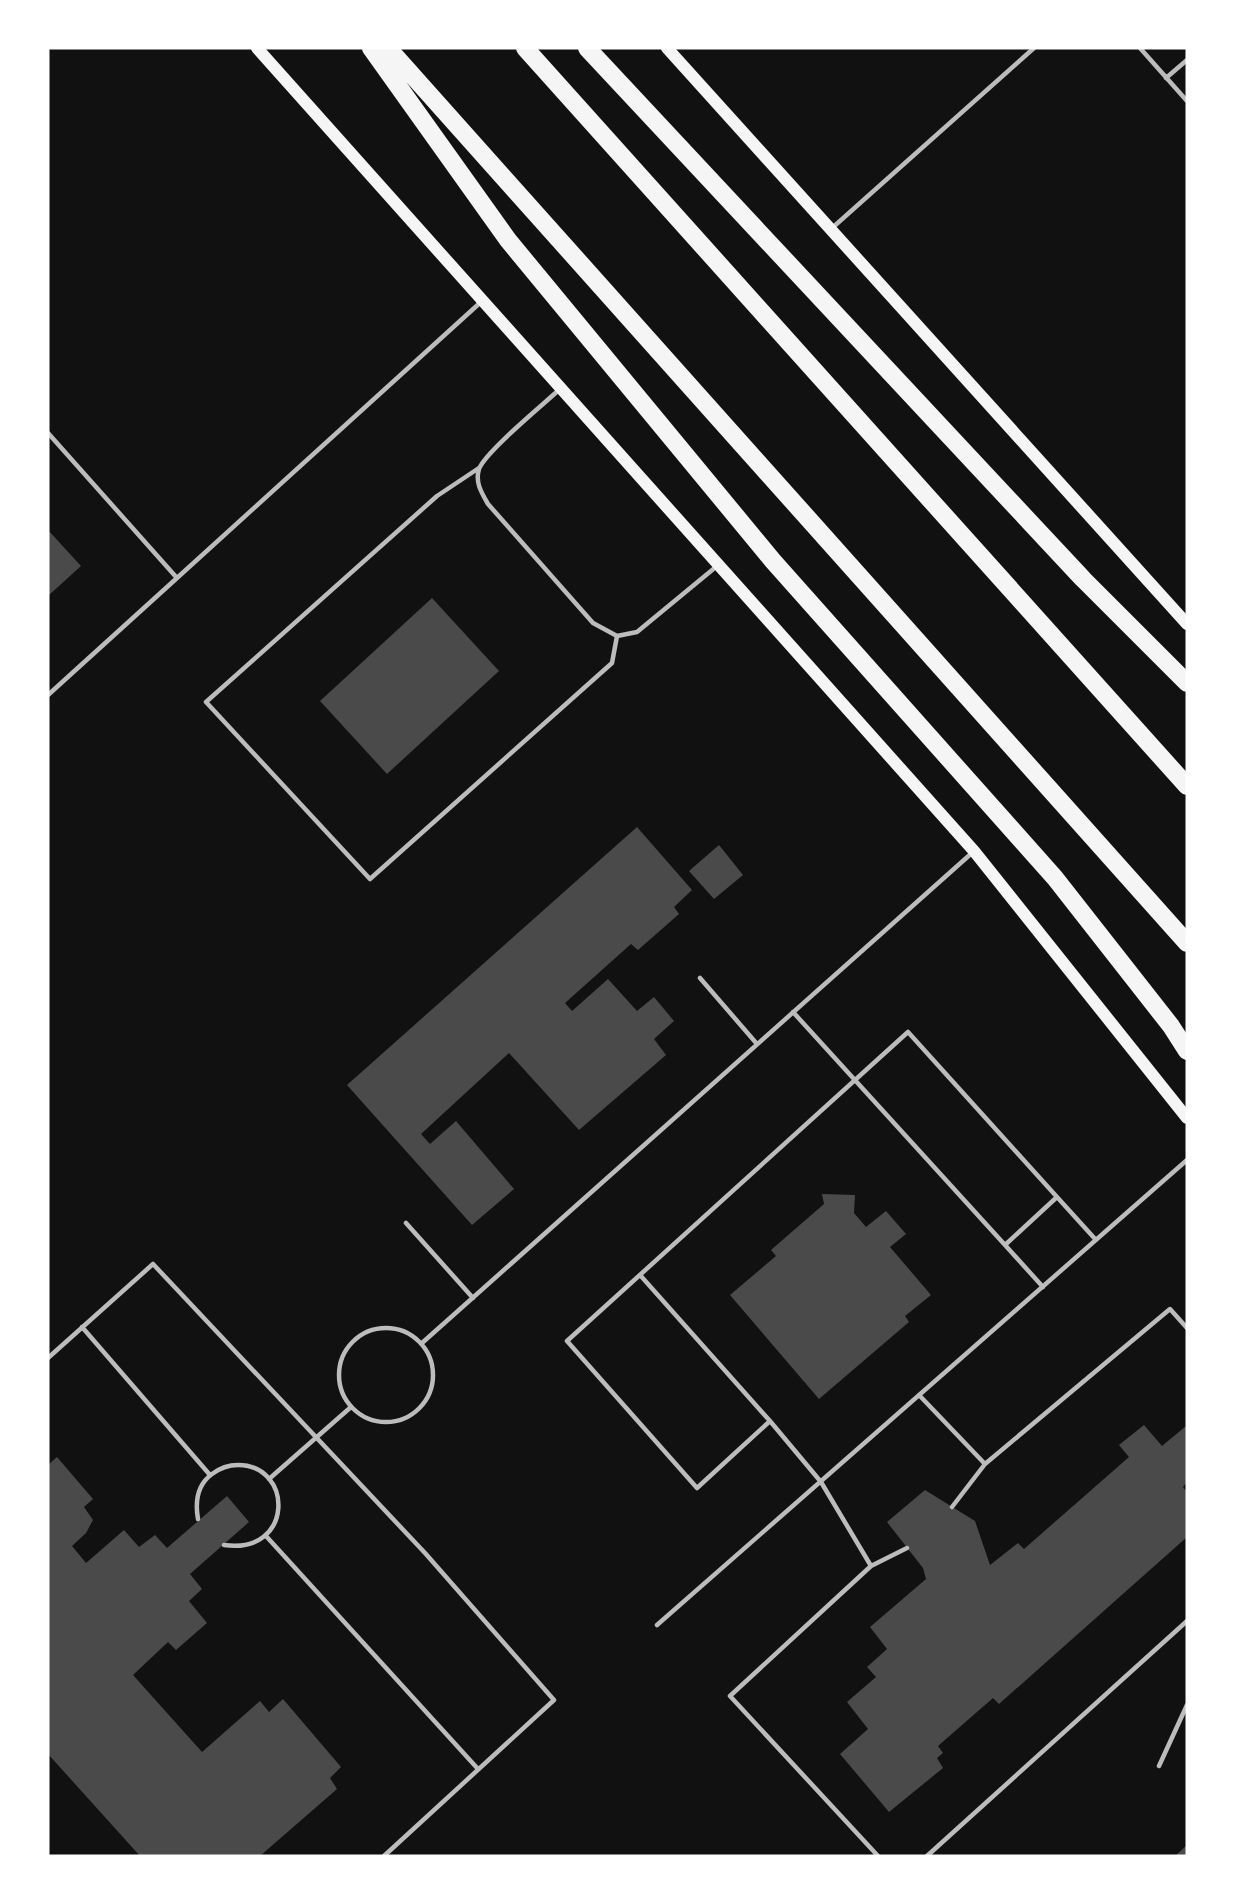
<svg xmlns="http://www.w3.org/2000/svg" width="1235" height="1904" font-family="'Source Sans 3',sans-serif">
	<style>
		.building { fill: #4a4a4a }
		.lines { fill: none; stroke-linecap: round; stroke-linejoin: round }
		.service { stroke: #bcbcbc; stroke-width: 4.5 }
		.secondary { stroke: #f5f5f5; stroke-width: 12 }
		.motorway { stroke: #f5f5f5; stroke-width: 18 }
	</style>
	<rect width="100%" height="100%" fill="#111"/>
	<!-- building -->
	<path class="building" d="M48,530L81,566L48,596Z
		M432,598L499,671L387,774L320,701Z
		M637,827L692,890L674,907L679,914L638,950L631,944L565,1003L572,1011L608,979L637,1011L654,997L674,1021L654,1039L666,1055L579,1130L509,1053L421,1134L430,1144L456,1121L514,1189L472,1225L347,1085Z
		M719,845L743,875L714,899L689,871Z
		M822,1194L855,1195L854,1213L866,1227L886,1211L906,1234L890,1247L931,1295L905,1316L909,1322L819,1399L730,1295L776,1256L771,1250L824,1204Z
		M1144,1425L1162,1446L1186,1426L1187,1427V1482L1183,1487L1187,1492V1537L999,1704L993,1698L938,1746L943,1753L937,1758L943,1768L889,1812L840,1754L868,1729L847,1702L876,1677L867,1667L887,1649L870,1627L926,1579L923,1568L887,1522L925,1490L975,1521L990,1565L1018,1543L1024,1549L1129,1457L1119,1445Z
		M57,1457L93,1499L84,1507L93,1520L86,1533L72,1546L86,1563L124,1530L139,1547L155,1535L167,1548L227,1496L249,1522L190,1574L202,1589L189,1601L207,1623L176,1650L168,1642L133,1675L202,1752L260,1701L269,1712L283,1699L341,1767L330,1778L337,1789L260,1856H140L48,1754V1465Z
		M1187,1845V1856H1175Z"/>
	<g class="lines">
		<!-- service -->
		<path class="service" d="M1140,48L1187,101
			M1166,78L1187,60
			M831,229L1034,48
			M561,388C545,403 485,452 479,469C475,482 481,492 488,504L593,623L617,636L637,632L717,566
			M48,433L177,578L482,301
			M479,468L437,496L206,702L370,879L612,663L617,636
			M48,695L177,578
			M700,978L757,1044
			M1057,1197L1096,1240
			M406,1223L473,1298
			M1005,1245L1043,1287
			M640,1275L770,1421L697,1488L567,1341L908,1032L1057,1197L1005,1245L793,1012
			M82,1327L210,1475
			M339 1375a47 47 0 1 1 94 0a47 47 0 1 1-94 0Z
			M422,1343L973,852
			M48,1358L153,1264L425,1553L554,1700L384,1856
			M919,1395L985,1464L1170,1309L1187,1328
			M770,1421L821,1482L871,1566L730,1696L878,1856
			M269,1479L351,1407
			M952,1507L985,1464
			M198,1519C195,1502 197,1485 212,1474C220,1468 228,1465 238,1465C294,1465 294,1555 224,1545
			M266,1536L478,1769
			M871,1566L907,1548
			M657,1625L1187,1160
			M1159,1766L1187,1705
			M927,1856L1187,1621"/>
		<!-- secondary -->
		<path class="secondary" d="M257,48L974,851L1187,1118
			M667,48L1187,624"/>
		<!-- motorway -->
		<path class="motorway" d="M371,48L508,240L773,561L1055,878L1171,1026L1187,1051
			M388,48L1187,943
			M525,48L1187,786
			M587,48L1083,579L1187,683"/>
	</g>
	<!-- border -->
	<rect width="1235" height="1904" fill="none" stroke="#ffffff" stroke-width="99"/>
</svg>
